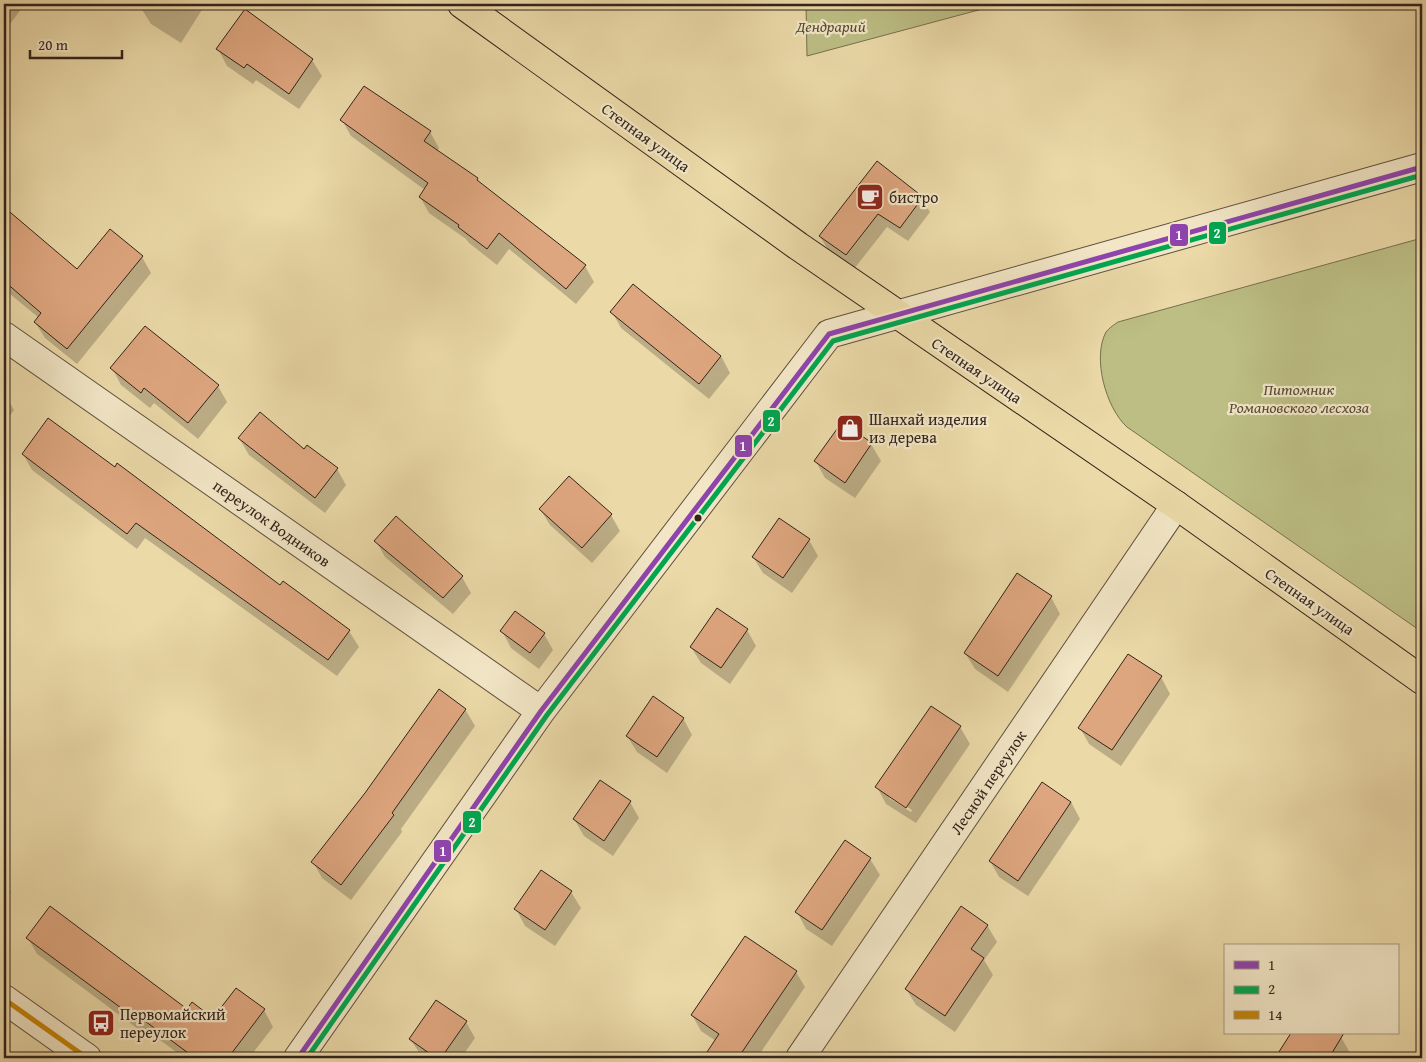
<svg xmlns="http://www.w3.org/2000/svg" width="1426" height="1062" font-family="'Gentium Book Plus',serif">
	<style>
		.green { fill: #bcbe84; stroke: #777050 }
		.shadow { fill: #0003; fill-rule: evenodd }
		.building { fill: #dea67f; stroke: #32231b }
		.lines { fill: none; stroke-linecap: round; stroke-linejoin: round }
		.minor-casing { stroke: #60503e; stroke-width: 30 }
		.major-casing { stroke: #32231b; stroke-width: 30 }
		.minor { stroke: #f2e6c6; stroke-width: 28 }
		.major { stroke: #ebd9a8; stroke-width: 28 }
		.bus-1-casing { stroke: #f2e6c6; stroke-width: 9 }
		.bus-2-casing { stroke: #f2e6c6; stroke-width: 9 }
		.bus-3-casing { stroke: #f2e6c6; stroke-width: 9 }
		.bus-1 { stroke: #8e44ad; stroke-width: 5 }
		.bus-2 { stroke: #00a651; stroke-width: 5 }
		.bus-3 { stroke: #c68507; stroke-width: 5 }
		.bus-dot { fill: #32231b; stroke: #f2e6c6; stroke-width: 2 }
		.labels { text-anchor: middle; stroke-width: 4.5; stroke-linejoin: round; paint-order: stroke }
		.park-label { font-size: 16px; font-style: italic; fill: #544a35; stroke: #f2e6c6 }
		.street-label { font-size: 16px; fill: #32231b; stroke: #f2e6c6 }
		.poi-label { font-size: 16px; fill: #32231b; stroke: #f2e6c6; text-anchor: start }
		.line-badge { stroke: #f2e6c6; stroke-width: 2 }
		.badge-label { font-size: 14px; text-anchor: middle; font-weight: bold; fill: #fff }
	</style>
	<rect width="100%" height="100%" fill="#ebd9a8"/>
	<filter id="stains"><feTurbulence type="fractalNoise" baseFrequency=".004" numOctaves="4"/><feColorMatrix values="0 0 0 0 .2 0 0 0 0 .09 0 0 0 0 .02 0 0 0 .5 -.17"/></filter>
	<radialGradient id="worn" r=".72"><stop offset=".6" stop-color="#630" stop-opacity="0"/><stop offset="1" stop-color="#630" stop-opacity=".3"/></radialGradient>
	<!-- green -->
	<path class="green" d="M806,4H1001L807,56Z
		M1422,238V632L1127,427C1106,408 1092,358 1106,332C1109,328 1115,324 1118,322Z"/>
	<!-- shadow -->
	<path class="shadow" d="M4,4H25L4,32Z
		M144,4H204L205,5L181,43L151,24L141,8Z
		M245,11L312,60L322,76L299,109L256,80L253,84L227,66L218,49Z
		M342,120L430,132L439,148L437,151L477,179L479,183L585,266L594,282L576,304L509,249L497,265L469,243L466,239L429,213L420,197L425,190L351,136Z
		M877,163L922,198L930,212L908,241L887,227L854,269L829,251L820,237Z
		M4,207L77,271L142,257L151,273L77,364L45,338L35,322L39,318L4,289Z
		M612,312L721,356L730,373L709,399L621,328Z
		M112,368L218,386L227,402L198,439L154,403L150,408L121,385Z
		M4,393L14,410L4,424Z
		M842,424L871,444L881,461L855,498L825,478L816,462Z
		M239,438L304,451L337,469L346,485L325,513L249,455Z
		M23,454L280,587L349,631L359,647L337,676L145,538L137,549L32,470Z
		M540,509L611,515L620,531L592,563L550,525Z
		M809,540L818,556L792,593L763,573L753,557Z
		M376,541L462,577L471,593L453,614L385,557Z
		M1051,597L1060,614L1008,692L975,669L965,653Z
		M747,630L756,646L730,684L701,663L691,647Z
		M502,631L544,634L553,650L539,669L511,648Z
		M1161,677L1170,694L1121,766L1089,744L1080,728Z
		M931,708L960,727L970,744L916,823L886,804L877,787ZM889,795L912,810L911,812L889,798Z
		M465,709L475,726L401,829L402,832L351,900L322,878L313,862Z
		M683,718L692,735L667,773L637,752L627,736Z
		M630,802L639,818L613,856L584,836L574,819Z
		M1071,802L1080,819L1028,896L999,877L990,861Z
		M870,859L880,875L832,946L806,929L797,912Z
		M4,880L11,892L4,902Z
		M571,892L581,908L555,946L525,926L516,909Z
		M987,925L997,942L984,960L993,975L955,1032L916,1005L906,989Z
		M28,938L187,1010L213,1019L264,1010L273,1027L249,1058H184L144,1028L141,1031L37,954Z
		M796,972L805,987L757,1058H704L716,1041L701,1031L692,1015Z
		M466,1022L475,1038L461,1058H423L410,1039Z
		M1292,1033L1341,1037L1353,1058H1277Z"/>
	<!-- building -->
	<path class="building" d="M245,9L313,59L289,94L247,64L244,68L216,49Z
		M364,86L431,131L424,141L478,178L477,180L586,265L566,289L499,233L487,249L458,227L459,225L419,197L428,183L340,120Z
		M877,161L923,197L900,228L878,214L846,255L819,236Z
		M4,207L77,269L110,229L143,256L67,349L34,322L41,313L4,281Z
		M633,284L721,356L699,384L610,312Z
		M145,326L219,385L188,423L144,388L141,393L110,368Z
		M260,412L304,449L307,445L338,468L315,498L238,438Z
		M48,418L115,467L117,463L280,585L283,581L350,630L328,660L136,523L127,534L22,454Z
		M842,422L872,443L845,483L814,461Z
		M569,476L612,514L582,548L539,509Z
		M396,516L463,576L443,598L374,541Z
		M779,518L810,539L783,578L752,557Z
		M1017,573L1052,596L998,676L964,653Z
		M717,608L748,629L721,668L690,647Z
		M515,611L545,633L530,653L500,631Z
		M1128,654L1162,676L1112,750L1078,728Z
		M439,689L466,709L392,813L394,815L341,885L311,862L365,793Z
		M653,696L684,718L657,757L626,736Z
		M931,706L961,726L906,808L875,787Z
		M600,780L631,801L604,841L573,819Z
		M1042,782L1071,802L1018,881L989,861Z
		M845,840L871,858L822,930L795,912Z
		M541,870L572,891L545,930L514,909Z
		M50,906L187,1009L192,1002L213,1018L236,988L265,1009L228,1058H195L134,1013L132,1016L26,938Z
		M961,906L988,925L971,949L984,958L945,1016L905,989Z
		M745,936L797,971L738,1058H703L719,1034L691,1015Z
		M436,1000L467,1021L441,1058H436L409,1039Z
		M1291,1033H1344L1329,1058H1275Z"/>
	<g class="lines">
		<!-- minor casing -->
		<g class="minor-casing">
			<path id="minor" d="M4,336L541,711
				M4,999L87,1058
				M298,1058L541,711L829,334L1422,167
				M800,1058L1176,505"/>
		</g>
		<!-- major casing -->
		<g class="major-casing">
			<path id="major" d="M462,4L798,246L1176,505L1422,680"/>
		</g>
		<!-- minor -->
		<use href="#minor" class="minor"/>
		<!-- major -->
		<use href="#major" class="major"/>
		<!-- bus-1 casing -->
		<g class="bus-1-casing">
			<path id="bus-1" d="M298,1058L541,711L829,334L1422,167"/>
		</g>
		<!-- bus-2 casing -->
		<g class="bus-2-casing">
			<path id="bus-2" d="M307,1058L547,715L833,341L1422,175"/>
		</g>
		<!-- bus-3 casing -->
		<g class="bus-3-casing">
			<path id="bus-3" d="M4,999L87,1058"/>
		</g>
		<!-- bus-1 -->
		<use href="#bus-1" class="bus-1"/>
		<!-- bus-2 -->
		<use href="#bus-2" class="bus-2"/>
		<!-- bus-3 -->
		<use href="#bus-3" class="bus-3"/>
	</g>
	<!-- icons -->
	<defs>
		<g id="cafe-square" transform="scale(1.4375)"><rect x="-9" y="-9" width="18" height="18" rx="4" fill="#8f2418" stroke="#f2e6c6"/><path d="M-5.5-4.5H6V0H3Q3 3.5 0 3.5H-2.5Q-5.5 3.5-5.5 0ZM3-3.2v2h1.7v-2ZM-6 4.5H4V6H-6Z" fill="#fff"/></g>
		<g id="shop-square" transform="scale(1.4375)"><rect x="-9" y="-9" width="18" height="18" rx="4" fill="#8f2418" stroke="#f2e6c6"/><path d="M-5-2.5h2.3a2.7 3.5 0 0 1 5.4 0H5L5.5 6h-11ZM-1.5-2.5h3a1.5 2.3 0 0 0-3 0Z" fill="#fff"/></g>
		<g id="bus-square" transform="scale(1.4375)"><rect x="-9" y="-9" width="18" height="18" rx="4" fill="#8f2418" stroke="#f2e6c6"/><path d="M-5-6H5V4H4V6H2V4H-2V6H-4V4H-5ZM-3.5-4V0h7V-4ZM-3.5 1.2v1.5H-2V1.2ZM2 1.2v1.5H3.5V1.2Z" fill="#fff"/></g>
	</defs>
	<g fill-rule="evenodd">
		<use href="#cafe-square" x="870" y="197"/>
		<use href="#shop-square" x="850" y="428"/>
		<use href="#bus-square" x="101" y="1023"/>
	</g>
	<!-- markers -->
	<circle class="bus-dot" cx="698" cy="518" r="4.5"/>
	<g class="labels">
		<!-- park labels -->
		<g class="park-label">
			<text x="831" y="32">Дендрарий</text>
			<text x="1299" y="395">Питомник<tspan x="1299" dy="18">Романовского лесхоза</tspan></text>
		</g>
		<!-- street labels -->
		<g class="street-label">
			<text transform="translate(646 137) rotate(36)" y="6">Степная улица</text>
			<text transform="translate(977 370) rotate(34)" y="6">Степная улица</text>
			<text transform="translate(272 523) rotate(35)" y="6">переулок Водников</text>
			<text transform="translate(1310 601) rotate(35)" y="6">Степная улица</text>
			<text transform="translate(988 782) rotate(-56)" y="6">Лесной переулок</text>
		</g>
		<!-- poi labels -->
		<g class="poi-label">
			<text x="889" y="203">бистро</text>
			<text x="869" y="425">Шанхай изделия<tspan x="869" dy="18">из дерева</tspan></text>
			<text x="120" y="1020">Первомайский<tspan x="120" dy="18">переулок</tspan></text>
		</g>
	</g>
	<g class="line-badge">
		<rect x="1208" y="221" width="19" height="24" rx="5" fill="#00a651"/>
		<rect x="1169" y="223" width="20" height="24" rx="5" fill="#8e44ad"/>
		<rect x="762" y="409" width="19" height="24" rx="5" fill="#00a651"/>
		<rect x="734" y="434" width="19" height="24" rx="5" fill="#8e44ad"/>
		<rect x="462" y="810" width="20" height="24" rx="5" fill="#00a651"/>
		<rect x="433" y="839" width="19" height="24" rx="5" fill="#8e44ad"/>
	</g>
	<g class="badge-label">
		<text x="1217" y="238">2</text>
		<text x="1179" y="240">1</text>
		<text x="771" y="426">2</text>
		<text x="743" y="451">1</text>
		<text x="472" y="827">2</text>
		<text x="443" y="856">1</text>
	</g>
	<!-- margin -->
	<rect width="1426" height="1062" fill="none" stroke="#ebd9a8" stroke-width="20"/>
	<rect x="5" y="5" width="1416" height="1052" fill="none" stroke="#32231b" stroke-width="2.5"/>
	<rect x="10" y="10" width="1406" height="1042" fill="none" stroke="#32231b"/>
	<!-- legend -->
	<rect x="1224" y="944" width="175" height="90" fill="#f2e6c6" stroke="#a59882"/>
	<rect x="1234" y="961" width="25" height="8" fill="#8e44ad" stroke="#a59882"/>
	<text x="1268" y="970" font-size="15" fill="#32231b">1</text>
	<rect x="1234" y="986" width="25" height="8" fill="#00a651" stroke="#a59882"/>
	<text x="1268" y="994" font-size="15" fill="#32231b">2</text>
	<rect x="1234" y="1011" width="25" height="8" fill="#c68507" stroke="#a59882"/>
	<text x="1268" y="1020" font-size="15" fill="#32231b">14</text>
	<!-- scale -->
	<path d="M30 50v8h92v-8" fill="none" stroke="#32231b" stroke-width="2.5"/>
	<text x="38" y="50" font-size="15" fill="#32231b" stroke="#f2e6c6" stroke-width="4" paint-order="stroke">20 m</text>
	<rect width="100%" height="100%" filter="url(#stains)"/>
	<rect width="100%" height="100%" fill="url(#worn)"/>
</svg>
